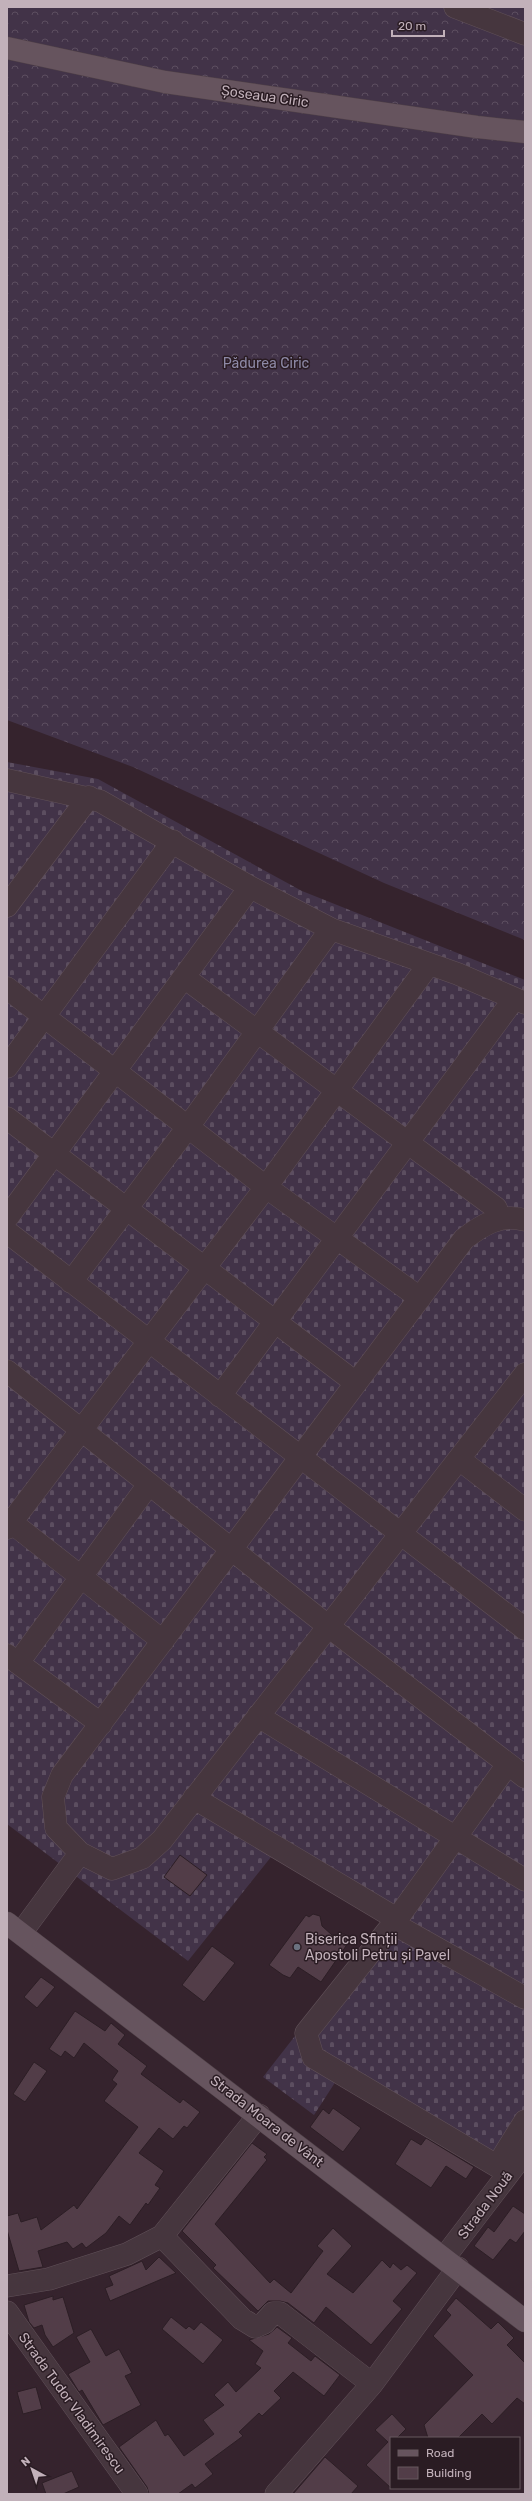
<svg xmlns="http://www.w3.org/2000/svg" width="532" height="2501" font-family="Rubik,sans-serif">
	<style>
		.forest { fill: url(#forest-crowns) }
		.cemetery { fill: url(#cemetery-stones) }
		.building { fill: #523d48; stroke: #2c1e25 }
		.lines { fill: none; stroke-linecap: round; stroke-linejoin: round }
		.minor-casing { stroke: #615159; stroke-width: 23 }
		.major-casing { stroke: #4f4047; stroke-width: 23 }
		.minor { stroke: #46363e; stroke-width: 22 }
		.major { stroke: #66545e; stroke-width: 22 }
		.worship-dot { fill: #6b7280; stroke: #2a1c23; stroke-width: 1.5 }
		.labels { text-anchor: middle; stroke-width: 3; stroke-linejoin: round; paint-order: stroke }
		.street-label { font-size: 14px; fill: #c2b1ba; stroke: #2a1c23 }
		.park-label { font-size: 14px; fill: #8d89a6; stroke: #2a1c23 }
		.poi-label { font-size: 14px; fill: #c2b1ba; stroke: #2a1c23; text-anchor: start }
	</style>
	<defs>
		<pattern id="forest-crowns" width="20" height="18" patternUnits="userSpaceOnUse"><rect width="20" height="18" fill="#423348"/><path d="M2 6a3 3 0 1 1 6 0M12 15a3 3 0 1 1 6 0" fill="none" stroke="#5c4e60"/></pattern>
		<pattern id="cemetery-stones" width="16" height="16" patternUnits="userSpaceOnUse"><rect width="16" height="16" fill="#423348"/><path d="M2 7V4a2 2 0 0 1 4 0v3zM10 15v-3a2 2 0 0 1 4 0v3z" fill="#5c4e60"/></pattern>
	</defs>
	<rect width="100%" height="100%" fill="#35232d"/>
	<!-- forest -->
	<path class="forest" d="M7,7H525V940L384,883L133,767L7,720Z"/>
	<!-- cemetery -->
	<path class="cemetery" d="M7,762L98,779L302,891L525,980V2136L501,2175L336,2081L314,2115L263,2077L383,1923L271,1857L188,1961L7,1824Z"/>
	<!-- building -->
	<path class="building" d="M180,1855L207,1875L190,1896L164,1877Z
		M313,1914L320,1916L322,1926L332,1935L345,1934L348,1941L346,1946L321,1982L298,1967L290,1978L283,1975L269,1965L306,1915L309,1917Z
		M212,1946L235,1963L204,2002L182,1985Z
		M41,1977L55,1987L37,2008L24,1997Z
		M75,2011L105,2031L111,2023L125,2035L118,2044L147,2066L141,2074L180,2103L183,2099L200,2112L187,2128L184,2126L173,2139L159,2128L139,2153L164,2171L155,2185L160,2188L148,2205L146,2203L130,2225L119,2216L106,2233L86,2248L82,2243L73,2249L67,2242L38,2251L43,2267L19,2271L7,2230V2216L18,2213L21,2222L37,2217L41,2230L74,2205L77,2209L138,2127L104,2101L117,2084L112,2080L118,2071L84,2043L74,2058L65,2051L61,2057L49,2049Z
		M34,2062L47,2071L25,2102L13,2094Z
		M333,2108L361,2128L343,2152L310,2127L323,2109L329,2114Z
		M426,2138L474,2167L466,2179L446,2166L431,2188L395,2164L411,2139L421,2145Z
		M252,2143L267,2154L264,2157L267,2160L215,2224L270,2283L274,2279L291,2293L323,2251L317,2246L333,2228L352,2246L327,2274L353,2293L382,2260L390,2268L393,2263L401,2270L407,2265L417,2273L393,2301L402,2309L371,2345L326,2307L314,2323L288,2303L280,2301H268L258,2311L213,2268L216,2265L182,2231Z
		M513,2206L525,2214V2231L516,2243L510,2239L493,2260L474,2246L488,2227L494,2232Z
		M159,2257L176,2273L110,2301L105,2288L113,2285L109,2276L142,2261L146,2270Z
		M53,2296V2300L63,2297L74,2333L53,2347L45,2335L42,2325L34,2328L29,2322L24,2305Z
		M456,2298L491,2329L498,2322L514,2338L507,2345L525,2363V2404L517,2398L492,2424L482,2414L458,2438H428L424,2425L473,2375L433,2336L451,2315L446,2310Z
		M171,2317L186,2329L189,2326L194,2330L201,2322L223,2340L203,2364L162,2329Z
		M277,2327L292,2338L288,2343L311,2361L315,2356L340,2375L324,2396L293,2372L274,2391L281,2398L262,2416L259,2413L239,2432L243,2436L205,2464L213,2474L195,2488L192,2484L178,2494H149L147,2487L119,2447L156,2420L165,2436L168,2434L184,2456L214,2434L203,2420L224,2405L214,2395L228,2382L236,2392L261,2368L255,2364L263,2351L249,2340L269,2334Z
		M91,2329L106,2356L119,2349L132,2373L125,2376L141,2405L103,2425L82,2390L79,2392L68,2374L90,2362L76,2337Z
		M36,2387L42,2409L23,2414L17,2392Z
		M392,2414L406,2429L397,2438H391V2488L366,2465L388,2442L375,2430Z
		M325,2457L358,2486L351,2494H293Z
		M72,2471L79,2487L63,2494H46L42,2483Z"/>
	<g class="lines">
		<!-- minor casing -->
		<g class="minor-casing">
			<path id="minor" d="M455,7L525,34
				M7,780L100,801L250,887L331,929L458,974L525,1003
				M7,906L89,797
				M185,978L496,1208L500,1218
				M7,988L266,1187L420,1298
				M7,1067L173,841
				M7,1118L356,1383
				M7,1218L250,887
				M525,1220C501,1213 482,1225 464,1239L62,1775L53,1797L56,1828L80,1853L112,1869L142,1858L162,1840L525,1374
				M7,1232L525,1629
				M71,1282L188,1127L331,929
				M7,1371L328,1626L525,1777
				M220,1396L514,999
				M459,1459L525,1510
				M7,1519L163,1641
				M7,1528L266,1187L429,964
				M7,1655L101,1724
				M18,1663L149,1484
				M258,1716L525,1880
				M508,1764L397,1919L306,2033L313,2057L497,2166L525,2121
				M194,1798L397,1919L401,1928L525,1998
				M21,1933L80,1853
				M162,2236L242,2319L255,2327L264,2323L273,2313H280L372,2384
				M444,2258L525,2152
				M7,2286L49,2279L127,2254L162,2236L259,2115
				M7,2312L137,2494
				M276,2494L372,2384L458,2268"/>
		</g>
		<!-- major casing -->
		<g class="major-casing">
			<path id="major" d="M7,48L165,82L477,127L525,132
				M7,1923L525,2321"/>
		</g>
		<!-- minor -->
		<use href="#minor" class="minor"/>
		<!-- major -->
		<use href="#major" class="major"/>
	</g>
	<!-- markers -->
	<circle class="worship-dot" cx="297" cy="1947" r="4"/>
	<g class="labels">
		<!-- street labels -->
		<g class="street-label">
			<text transform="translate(265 96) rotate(8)" y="5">Șoseaua Ciric</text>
			<text transform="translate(267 2121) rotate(38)" y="5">Strada Moara de Vânt</text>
			<text transform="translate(485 2205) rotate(-53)" y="5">Strada Nouă</text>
			<text transform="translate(72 2403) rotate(54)" y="5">Strada Tudor Vladimirescu</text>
		</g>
		<!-- park labels -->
		<g class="park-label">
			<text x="266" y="368">Pădurea Ciric</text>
		</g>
		<!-- poi labels -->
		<g class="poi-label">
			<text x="305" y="1944">Biserica Sfinții<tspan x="305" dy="16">Apostoli Petru și Pavel</tspan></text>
		</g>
	</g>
	<!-- border -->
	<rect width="532" height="2501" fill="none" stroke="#c2b1ba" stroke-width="16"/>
	<!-- legend -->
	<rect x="390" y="2437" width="130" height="52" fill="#2a1c23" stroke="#67585f"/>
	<rect x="398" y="2450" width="20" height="6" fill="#66545e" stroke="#67585f"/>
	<text x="426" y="2457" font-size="12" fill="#c2b1ba">Road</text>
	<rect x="398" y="2467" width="20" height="12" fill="#523d48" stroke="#67585f"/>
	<text x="426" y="2477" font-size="12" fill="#c2b1ba">Building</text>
	<!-- north arrow -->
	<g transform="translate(32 2469) rotate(320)" stroke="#2a1c23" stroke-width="3" paint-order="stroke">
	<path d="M0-3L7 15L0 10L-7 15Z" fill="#c2b1ba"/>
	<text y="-6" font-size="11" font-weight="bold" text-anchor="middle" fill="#c2b1ba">N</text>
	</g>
	<!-- scale -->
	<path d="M392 30v6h52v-6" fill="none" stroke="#c2b1ba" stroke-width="2"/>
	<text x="398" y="30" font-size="12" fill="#c2b1ba" stroke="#2a1c23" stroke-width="3" paint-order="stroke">20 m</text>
</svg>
